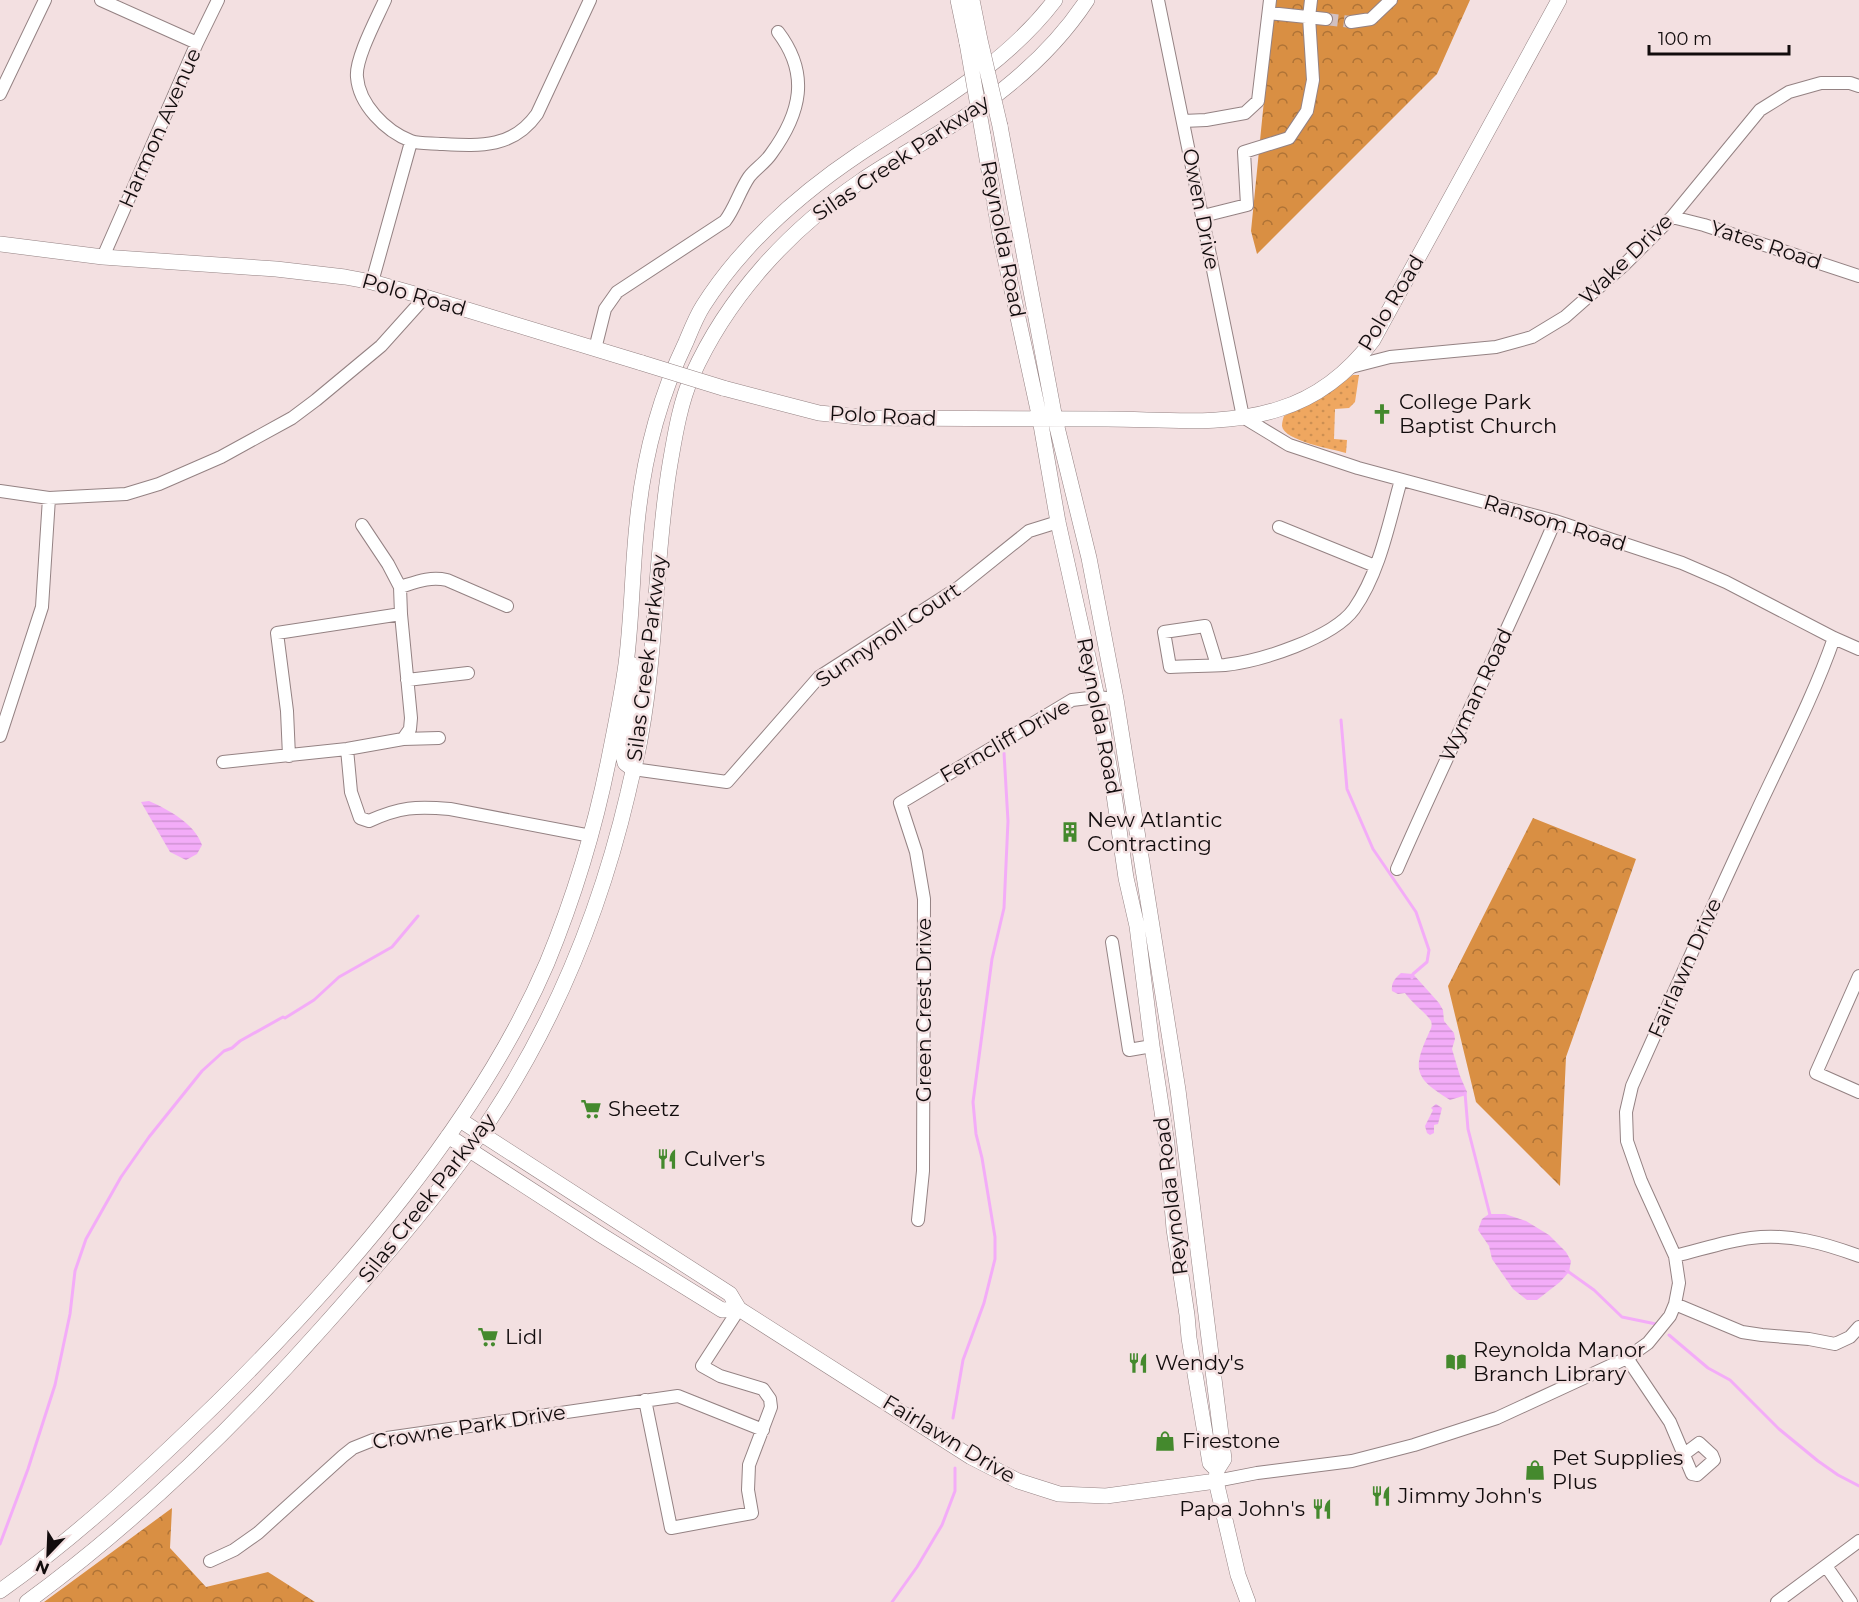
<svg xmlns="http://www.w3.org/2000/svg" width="1859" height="1602" font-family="Montserrat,sans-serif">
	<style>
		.grass { fill: url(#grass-dots) }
		.forest { fill: url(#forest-crowns) }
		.water { fill: url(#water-rules) }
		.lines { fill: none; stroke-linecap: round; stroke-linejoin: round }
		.stream { stroke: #f3acf8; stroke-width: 3 }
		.minor-tunnel { stroke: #d1c0c1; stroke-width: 12; stroke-dasharray: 12 6; stroke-linecap: butt }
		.minor-casing { stroke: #948283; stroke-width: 14 }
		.major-casing { stroke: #948283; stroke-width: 16 }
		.minor { stroke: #fff; stroke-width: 12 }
		.major { stroke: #fff; stroke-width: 15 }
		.major-bridge-casing { stroke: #948283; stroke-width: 16; stroke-linecap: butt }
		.major-bridge { stroke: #fff; stroke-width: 15 }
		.labels { text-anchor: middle; stroke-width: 5; stroke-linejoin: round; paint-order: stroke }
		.street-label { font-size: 21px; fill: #120c0d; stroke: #f3e0e1 }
		.poi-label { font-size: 21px; fill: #120c0d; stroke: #f3e0e1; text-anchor: start }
	</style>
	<defs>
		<pattern id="grass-dots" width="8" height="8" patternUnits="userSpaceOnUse" patternTransform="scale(1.5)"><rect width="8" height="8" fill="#efa760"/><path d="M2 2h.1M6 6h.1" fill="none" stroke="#cc8f52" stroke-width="1.8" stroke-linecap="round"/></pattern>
		<pattern id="forest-crowns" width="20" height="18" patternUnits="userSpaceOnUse" patternTransform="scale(1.5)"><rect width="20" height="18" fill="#d98f43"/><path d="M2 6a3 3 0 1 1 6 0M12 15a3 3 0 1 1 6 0" fill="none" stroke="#af7336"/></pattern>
		<pattern id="water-rules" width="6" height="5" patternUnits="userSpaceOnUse" patternTransform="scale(1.5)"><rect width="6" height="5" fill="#f3acf8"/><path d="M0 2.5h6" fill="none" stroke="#cf93d3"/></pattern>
	</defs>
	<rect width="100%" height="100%" fill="#f3e0e1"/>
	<!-- grass -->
	<path class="grass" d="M1353,375H1359L1355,402L1349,408L1335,409L1334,439L1347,440L1346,453C1333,449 1284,441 1282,426C1282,422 1283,419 1284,416L1318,399Z"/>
	<!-- forest -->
	<path class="forest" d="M1274,0H1470L1437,74L1257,254L1251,231Z
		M1533,818L1636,859L1566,1057L1560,1186L1476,1102L1448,986Z
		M172,1508L170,1548L206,1587L268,1572L315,1602H44Z"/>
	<!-- water -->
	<path class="water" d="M149,801C169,810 195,824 202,845L197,854L186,860L170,852L141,802Z
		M1401,973L1413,974L1439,1003L1443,1010L1444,1021L1454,1033L1455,1039L1452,1049L1460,1076L1467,1092L1466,1095L1450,1100C1417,1079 1411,1072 1428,1035C1430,1030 1433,1027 1431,1021C1428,1015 1411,1002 1405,993L1398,994L1392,991C1391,983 1395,978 1401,973Z
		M1436,1104L1442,1108L1438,1124L1434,1125V1133L1430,1135L1427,1133L1425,1126L1433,1110L1431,1108Z
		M1489,1214H1505L1526,1221L1549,1235L1566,1252L1571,1261L1569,1272L1560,1282L1537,1300H1527L1513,1289L1492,1259L1489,1246L1478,1230L1482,1219Z"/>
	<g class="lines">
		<!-- stream -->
		<path class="stream" d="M1341,720L1347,789L1373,849L1416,912L1429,950L1427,962L1413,974L1412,978
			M1465,1093L1468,1129L1490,1215
			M1566,1270L1594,1290L1622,1317L1656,1324
			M1669,1335L1708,1368L1730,1380L1779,1429L1818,1461L1838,1475L1859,1486
			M953,1418L963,1360L984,1303L995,1259V1237L982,1158L976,1134L973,1102L992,959L1004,908L1008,821L1004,753
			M0,1544L28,1469L55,1385L70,1314L75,1271L86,1239L121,1177L149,1137L202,1071L224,1051L232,1048L240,1041L283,1017L285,1018L314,1000L339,977L392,947L418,916
			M892,1602L917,1567L942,1525L955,1491V1468"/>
		<!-- minor-tunnel -->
		<path class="minor-tunnel" d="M1326,19L1351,22"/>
		<!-- minor casing -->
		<g class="minor-casing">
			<path id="minor" d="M101,0L197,43
				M385,0C377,18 355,59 357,77C359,104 385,131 411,141C419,144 433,143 442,144C481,146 513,148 537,114L590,0
				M1158,0L1243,417L1289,445L1358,468L1555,521L1682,563L1726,582L1834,638L1859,649
				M1269,13L1326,19
				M1351,22L1371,19L1391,0
				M0,94L45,0
				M1183,121L1206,120L1245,113L1258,101L1270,0
				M1203,216L1247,205L1244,152L1289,138L1307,111L1313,80L1309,17L1311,0
				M1672,217L1704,225L1859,276
				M103,257L197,43L218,0
				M372,282L411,142
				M595,349L605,309L617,292L725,221C735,208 739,192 749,177C755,169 765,163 771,154C801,113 810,74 778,32
				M1351,367L1390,357L1496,347L1532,337L1565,317L1624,265L1672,217L1760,110L1789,92L1821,83H1850L1859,86
				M0,491L49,498L126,494L159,484L221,457L292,418L316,400L381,346L425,297
				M362,525L388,564L400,587L401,614L411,718L410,729L403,739
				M1279,527L1375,566
				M400,587C416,582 430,576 447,580L507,606
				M1217,665L1205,626L1164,632L1170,667C1189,666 1207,666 1225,665C1261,661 1333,638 1354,609C1380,572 1389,522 1401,480
				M407,680L468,673
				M0,736L42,607L49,498
				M347,749L351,792L360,818L369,821C400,807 416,806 450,809L591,836
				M289,756L287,711L277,633L401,614
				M223,762L347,749L403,739L439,738
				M633,769L727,782L819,677L958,588L1029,531L1058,522
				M1397,869C1448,752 1505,638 1555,521
				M1112,942L1129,1050L1152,1046
				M1859,976L1816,1073L1859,1092
				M918,1220L923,1171L924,899L916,852L900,803L1072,700L1097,697L1116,699
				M1675,1256C1700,1250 1726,1241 1751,1238C1788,1233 1824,1243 1859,1256
				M1675,1304L1742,1332L1762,1335L1809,1339L1835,1344L1850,1337L1859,1327
				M1627,1358L1670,1422L1692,1474L1697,1475L1714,1460L1712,1455L1699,1443L1683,1455
				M645,1400L671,1528L752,1513L748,1490L749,1465L771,1407L770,1399L763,1389L720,1376L702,1366L739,1309
				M1216,1481L1257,1473L1352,1461L1414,1445L1497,1418L1627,1358L1648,1343L1670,1316L1675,1304L1679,1283L1675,1256L1641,1181L1627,1141L1626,1112L1632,1086C1673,994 1714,903 1756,813C1782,757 1814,696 1834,638
				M210,1561L234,1550L258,1533L343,1456L353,1448L373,1440L678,1396L763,1430
				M1826,1566L1851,1602
				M1777,1602L1859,1541"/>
		</g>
		<!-- major casing -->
		<g class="major-casing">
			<path id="major" d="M958,0L967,43
				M972,0L980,40
				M1000,126L1055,419L1089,558L1116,699L1178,1090L1224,1459L1217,1470L1216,1481L1238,1575L1248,1602
				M983,135L1000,235L1040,419L1058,522L1097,697L1113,788L1126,878L1137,926L1152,1046L1167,1144L1174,1229L1187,1315L1189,1338L1210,1463L1217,1470
				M0,244L103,257L276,269L345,277L372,282L425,297L642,363
				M723,388L819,413L869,418C948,419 1027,418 1107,419C1163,419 1224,427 1279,409C1318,397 1349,372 1373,340L1559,0
				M633,769L625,763L624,759L631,709L634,665
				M460,1120L730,1294L739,1309L971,1457L1018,1481L1059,1494L1106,1496L1216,1481
				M448,1136L601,1235L722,1310L739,1309
				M0,1591C79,1535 150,1468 219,1401C343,1278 478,1124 547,963C575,895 596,825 610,753C616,723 622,694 626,664C632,618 632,571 637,524C643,460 658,400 686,342C691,330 696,317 703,306C743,243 798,195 859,154C928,108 1004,67 1055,0
				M27,1602C135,1523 233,1428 322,1328C373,1271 424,1212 469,1150C546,1043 598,921 628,793C632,774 638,754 641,734C657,645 655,553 670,464C675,435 680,403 692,376C728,296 789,230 861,181C908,149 961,124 1005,88C1035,64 1066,32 1087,0"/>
		</g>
		<!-- minor -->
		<use href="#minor" class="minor"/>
		<!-- major -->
		<use href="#major" class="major"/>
		<!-- major-bridge casing -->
		<g class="major-bridge-casing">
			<path id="major-bridge" d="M980,40L1000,126
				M967,43L983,135
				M642,363L723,388"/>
		</g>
		<!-- major-bridge -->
		<use href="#major-bridge" class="major-bridge"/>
	</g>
	<!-- icons -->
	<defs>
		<g id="church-bare" transform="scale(1.62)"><path d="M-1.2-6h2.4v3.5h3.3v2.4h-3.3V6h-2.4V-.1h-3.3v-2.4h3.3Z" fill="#44892d" stroke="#f3e0e1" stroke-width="2.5" paint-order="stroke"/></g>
		<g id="building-bare" transform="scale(1.62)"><path d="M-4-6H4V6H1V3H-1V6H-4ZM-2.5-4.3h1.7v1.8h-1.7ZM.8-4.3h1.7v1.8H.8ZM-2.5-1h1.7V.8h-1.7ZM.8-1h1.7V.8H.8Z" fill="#44892d" stroke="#f3e0e1" stroke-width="2.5" paint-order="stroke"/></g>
		<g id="supermarket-bare" transform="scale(1.62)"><path d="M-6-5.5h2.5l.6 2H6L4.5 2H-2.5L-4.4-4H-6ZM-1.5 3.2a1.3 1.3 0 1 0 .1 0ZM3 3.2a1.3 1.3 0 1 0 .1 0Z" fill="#44892d" stroke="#f3e0e1" stroke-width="2.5" paint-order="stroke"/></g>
		<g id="restaurant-bare" transform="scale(1.62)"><path d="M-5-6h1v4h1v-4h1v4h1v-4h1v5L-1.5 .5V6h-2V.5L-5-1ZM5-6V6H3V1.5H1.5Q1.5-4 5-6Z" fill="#44892d" stroke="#f3e0e1" stroke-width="2.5" paint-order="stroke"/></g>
		<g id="library-bare" transform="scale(1.62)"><path d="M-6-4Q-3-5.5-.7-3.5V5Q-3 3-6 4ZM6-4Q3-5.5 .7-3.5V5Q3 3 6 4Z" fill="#44892d" stroke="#f3e0e1" stroke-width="2.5" paint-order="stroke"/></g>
		<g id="shop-bare" transform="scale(1.62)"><path d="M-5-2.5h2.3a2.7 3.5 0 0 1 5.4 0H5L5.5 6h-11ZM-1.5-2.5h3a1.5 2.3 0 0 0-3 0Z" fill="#44892d" stroke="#f3e0e1" stroke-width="2.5" paint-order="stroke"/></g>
	</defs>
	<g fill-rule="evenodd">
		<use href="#church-bare" x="1382" y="414"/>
		<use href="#building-bare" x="1070" y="832"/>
		<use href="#supermarket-bare" x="591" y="1109"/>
		<use href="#restaurant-bare" x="667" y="1159"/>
		<use href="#supermarket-bare" x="488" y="1337"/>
		<use href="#library-bare" x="1456" y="1362"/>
		<use href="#restaurant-bare" x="1138" y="1363"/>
		<use href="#shop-bare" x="1165" y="1441"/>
		<use href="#shop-bare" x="1535" y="1470"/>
		<use href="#restaurant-bare" x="1381" y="1496"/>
		<use href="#restaurant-bare" x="1322" y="1509"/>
	</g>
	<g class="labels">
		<!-- street labels -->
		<g class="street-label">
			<text transform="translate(160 128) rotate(-66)" y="7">Harmon Avenue</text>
			<text transform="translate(901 158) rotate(-34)" y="7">Silas Creek Parkway</text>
			<text transform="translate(1201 209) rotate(79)" y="7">Owen Drive</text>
			<text transform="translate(1003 239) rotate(79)" y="7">Reynolda Road</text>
			<text transform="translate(1766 245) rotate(18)" y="7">Yates Road</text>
			<text transform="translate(1626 259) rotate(-44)" y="7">Wake Drive</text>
			<text transform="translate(414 295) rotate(16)" y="7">Polo Road</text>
			<text transform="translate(1391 303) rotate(-59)" y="7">Polo Road</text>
			<text transform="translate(883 416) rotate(3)" y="7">Polo Road</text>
			<text transform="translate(1555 523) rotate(17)" y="7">Ransom Road</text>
			<text transform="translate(888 635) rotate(-34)" y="7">Sunnynoll Court</text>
			<text transform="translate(647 658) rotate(-83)" y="7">Silas Creek Parkway</text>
			<text transform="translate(1476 695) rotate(-65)" y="7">Wyman Road</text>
			<text transform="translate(1099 716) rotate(79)" y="7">Reynolda Road</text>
			<text transform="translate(1005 741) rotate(-30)" y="7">Ferncliff Drive</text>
			<text transform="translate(1685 968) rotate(-66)" y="7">Fairlawn Drive</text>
			<text transform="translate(924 1010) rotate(-90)" y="7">Green Crest Drive</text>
			<text transform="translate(1171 1196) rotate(-97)" y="7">Reynolda Road</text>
			<text transform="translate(427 1198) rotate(-52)" y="7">Silas Creek Parkway</text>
			<text transform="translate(469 1427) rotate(-9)" y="7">Crowne Park Drive</text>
			<text transform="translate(949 1439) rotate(31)" y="7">Fairlawn Drive</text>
		</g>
		<!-- poi labels -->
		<g class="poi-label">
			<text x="1399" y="409">College Park<tspan x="1399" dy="24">Baptist Church</tspan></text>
			<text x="1087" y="827">New Atlantic<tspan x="1087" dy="24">Contracting</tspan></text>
			<text x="608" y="1116">Sheetz</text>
			<text x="684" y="1166">Culver's</text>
			<text x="505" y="1344">Lidl</text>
			<text x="1473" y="1357">Reynolda Manor<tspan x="1473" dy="24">Branch Library</tspan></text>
			<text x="1155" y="1370">Wendy's</text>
			<text x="1182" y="1448">Firestone</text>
			<text x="1552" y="1465">Pet Supplies<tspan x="1552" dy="24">Plus</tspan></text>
			<text x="1398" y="1503">Jimmy John's</text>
			<text x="1305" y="1516" text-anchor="end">Papa John's</text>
		</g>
	</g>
	<!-- north arrow -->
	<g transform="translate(48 1554) rotate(203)" stroke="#f3e0e1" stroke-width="4.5" paint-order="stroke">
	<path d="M0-4.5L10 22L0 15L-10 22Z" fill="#120c0d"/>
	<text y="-9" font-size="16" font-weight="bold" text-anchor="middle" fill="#120c0d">N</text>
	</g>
	<!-- scale -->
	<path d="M1649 45v9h140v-9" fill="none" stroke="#120c0d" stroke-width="3"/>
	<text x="1658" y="45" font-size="18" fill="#120c0d" stroke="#f3e0e1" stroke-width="4.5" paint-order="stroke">100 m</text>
</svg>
